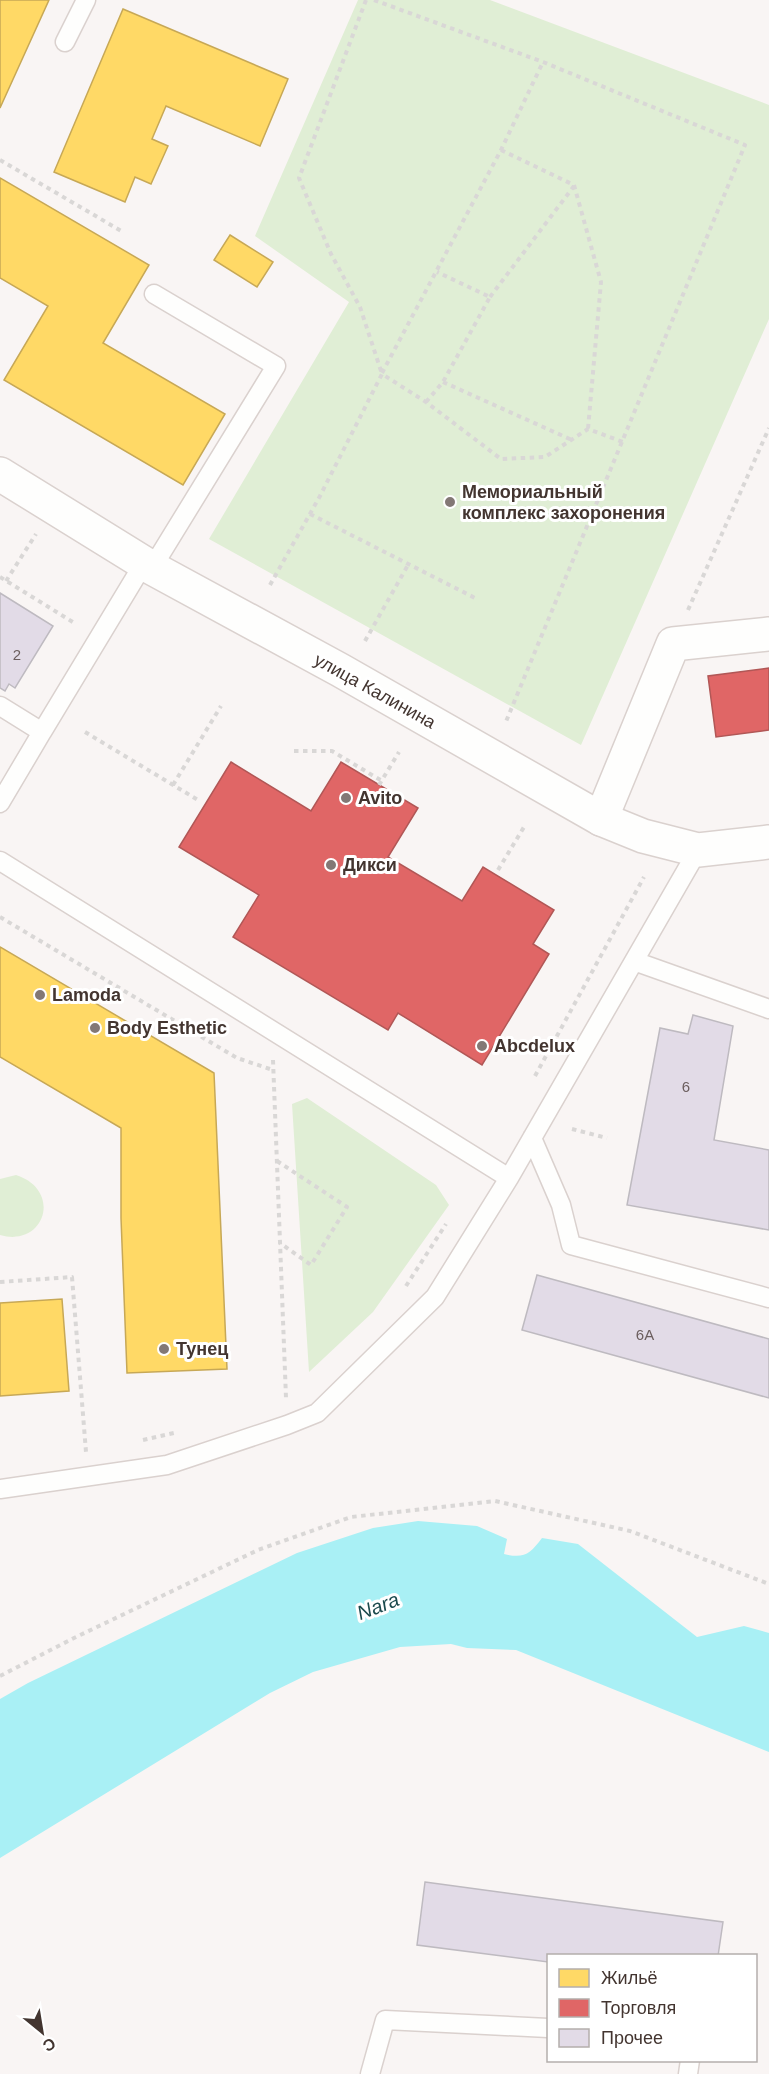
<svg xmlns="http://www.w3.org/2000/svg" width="769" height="2074" font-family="Helvetica,sans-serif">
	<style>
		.green { fill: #e0eed5 }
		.water { fill: #a9f0f5 }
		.homes { fill: #ffd966; stroke: #c7a856; stroke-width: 1.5 }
		.shops { fill: #e06666; stroke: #b15756; stroke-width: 1.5 }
		.building { fill: #e2dbe7; stroke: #bebac0; stroke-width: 1.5 }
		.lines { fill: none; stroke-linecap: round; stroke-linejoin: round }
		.lane-casing { stroke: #dad1ce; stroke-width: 21 }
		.street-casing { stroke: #dad1ce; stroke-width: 36 }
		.secondary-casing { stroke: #dad1ce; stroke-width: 36 }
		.path { stroke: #d9d7d6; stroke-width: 4; stroke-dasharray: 4.5 4.5; stroke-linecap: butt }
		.lane { stroke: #fefefd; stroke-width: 18 }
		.street { stroke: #fefefd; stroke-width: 33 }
		.secondary { stroke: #fefefd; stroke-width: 33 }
		.poi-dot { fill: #837875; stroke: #fff; stroke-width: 2 }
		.labels { text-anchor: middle; stroke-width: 6; stroke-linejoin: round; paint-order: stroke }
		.number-label { font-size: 15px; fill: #6b5e5e }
		.poi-label { font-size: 18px; font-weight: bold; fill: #433530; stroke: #fff; text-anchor: start }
		.street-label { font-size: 18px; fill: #433530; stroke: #fff }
		.water-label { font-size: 20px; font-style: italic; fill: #1b4a4d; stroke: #fff }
	</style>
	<rect width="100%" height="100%" fill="#f9f5f4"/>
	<!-- green -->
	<path class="green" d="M358,0H490L769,105V319L581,745L209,539L349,302L255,236Z
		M307,1098L436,1185L449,1205L373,1312L309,1372L292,1104Z
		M16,1175C63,1190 45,1248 0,1235V1179Z"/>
	<!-- water -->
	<path class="water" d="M418,1521L477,1526L507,1539L504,1554C524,1559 530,1554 542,1538L578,1544L697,1637L744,1626L769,1633V1752L516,1650L467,1648L451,1644L400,1647L313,1672L270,1693L0,1858V1699L28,1683L297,1553L373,1528Z"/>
	<!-- homes -->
	<path class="homes" d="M0,0H49L0,108Z
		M123,9L288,79L260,146L166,106L152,139L168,146L151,184L135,177L125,202L54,172Z
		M0,178L149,265L103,343L225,414L183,485L4,380L48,306L0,278Z
		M230,235L273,262L257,287L214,260Z
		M0,947L214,1073L227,1369L127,1373L121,1218V1128L0,1057Z
		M62,1299L69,1391L0,1396V1303Z"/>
	<!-- shops -->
	<path class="shops" d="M769,668V730L716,737L708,676Z
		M231,762L311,811L341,762L418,808L388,857L462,901L483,867L554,910L533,944L549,954L482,1065L398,1013L388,1030L233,937L259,895L179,847Z"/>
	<!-- building -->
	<path class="building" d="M0,593L53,626L15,688L9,684L5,691L0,688Z
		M693,1015L733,1026L714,1140L769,1150V1230L627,1205L660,1028L688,1034Z
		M537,1275L769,1339V1398L522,1330Z
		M425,1882L723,1922L718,1956H548V1962L417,1945Z"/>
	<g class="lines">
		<!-- lane casing -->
		<g class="lane-casing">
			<path id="lane" d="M65,42L86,0
				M152,568L276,366L154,294
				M0,706L42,732L144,563
				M0,803L42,732
				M0,861L509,1178
				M634,961L769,1009
				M532,1138L561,1205L571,1245L769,1298
				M0,1489L167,1465L287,1425L317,1413L435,1297L509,1178L698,850
				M370,2074L385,2020L548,2028
				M688,2074L690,2060"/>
		</g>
		<!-- street casing -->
		<g class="street-casing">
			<path id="street" d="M601,819L673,644L769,634"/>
		</g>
		<!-- secondary casing -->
		<g class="secondary-casing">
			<path id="secondary" d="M0,474L152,568L340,670L601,819L643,836L698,850L769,842"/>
		</g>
		<!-- path -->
		<path class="path" d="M366,0L299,178L331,254L360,307L382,374
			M374,0L543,62L745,145L505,724
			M501,150L574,185L601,282L588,429
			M0,160L123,232
			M490,297L574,186
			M382,373L501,150L543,62
			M443,382L572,440
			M426,402L443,382L490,297L437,272
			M310,514L477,599
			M0,577L76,624
			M6,581L36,534
			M270,585L320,496L382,374L426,402L501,459L545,457L588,429L623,442
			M688,610L769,428
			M365,641L408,565
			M85,732L198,800
			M294,751H332L382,781
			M173,785L221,706
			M379,785L399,752
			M498,870L524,827
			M0,917L237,1058L273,1070
			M273,1060L286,1398
			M535,1076L644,877
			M572,1129L607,1138
			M277,1161L347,1207L311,1265L280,1243
			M0,1282L72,1277L86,1452
			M406,1286L446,1224
			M143,1440L174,1433
			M0,1676L74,1638L258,1550L351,1517L495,1501L630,1531L769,1584"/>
		<!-- lane -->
		<use href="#lane" class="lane"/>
		<!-- street -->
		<use href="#street" class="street"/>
		<!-- secondary -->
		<use href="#secondary" class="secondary"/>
	</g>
	<!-- markers -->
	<g class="poi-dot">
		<circle cx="450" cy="502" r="6"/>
		<circle cx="346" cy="798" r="6"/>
		<circle cx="331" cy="865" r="6"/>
		<circle cx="40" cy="995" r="6"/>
		<circle cx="95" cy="1028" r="6"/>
		<circle cx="482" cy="1046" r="6"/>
		<circle cx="164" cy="1349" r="6"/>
	</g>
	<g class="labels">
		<!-- number labels -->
		<g class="number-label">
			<text x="17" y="660">2</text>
			<text x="686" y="1092">6</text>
			<text x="645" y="1340">6А</text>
		</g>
		<!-- poi labels -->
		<g class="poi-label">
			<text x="462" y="498">Мемориальный<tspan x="462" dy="21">комплекс захоронения</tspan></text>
			<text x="358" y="804">Avito</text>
			<text x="343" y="871">Дикси</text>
			<text x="52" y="1001">Lamoda</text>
			<text x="107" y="1034">Body Esthetic</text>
			<text x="494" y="1052">Abcdelux</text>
			<text x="176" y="1355">Тунец</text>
		</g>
		<!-- street labels -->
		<g class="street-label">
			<text transform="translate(375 691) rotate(29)" y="6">улица Калинина</text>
		</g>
		<!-- water labels -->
		<g class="water-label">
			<text transform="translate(378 1606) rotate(-21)" y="7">Nara</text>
		</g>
	</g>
	<!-- legend -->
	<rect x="547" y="1954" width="210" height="108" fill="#ffffff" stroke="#b4aeac" stroke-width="1.5"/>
	<rect x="559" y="1969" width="30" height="18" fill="#ffd966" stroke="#b4aeac" stroke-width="1.5"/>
	<text x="601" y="1984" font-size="18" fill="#433530">Жильё</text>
	<rect x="559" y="1999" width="30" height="18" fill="#e06666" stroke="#b4aeac" stroke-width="1.5"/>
	<text x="601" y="2014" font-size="18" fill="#433530">Торговля</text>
	<rect x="559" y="2029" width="30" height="18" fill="#e2dbe7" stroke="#b4aeac" stroke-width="1.5"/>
	<text x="601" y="2044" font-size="18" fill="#433530">Прочее</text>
	<!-- north arrow -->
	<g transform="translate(42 2032) rotate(150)" stroke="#ffffff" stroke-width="4.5" paint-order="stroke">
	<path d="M0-4.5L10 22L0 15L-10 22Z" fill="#433530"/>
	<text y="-9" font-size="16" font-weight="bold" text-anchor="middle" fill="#433530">С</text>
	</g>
</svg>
